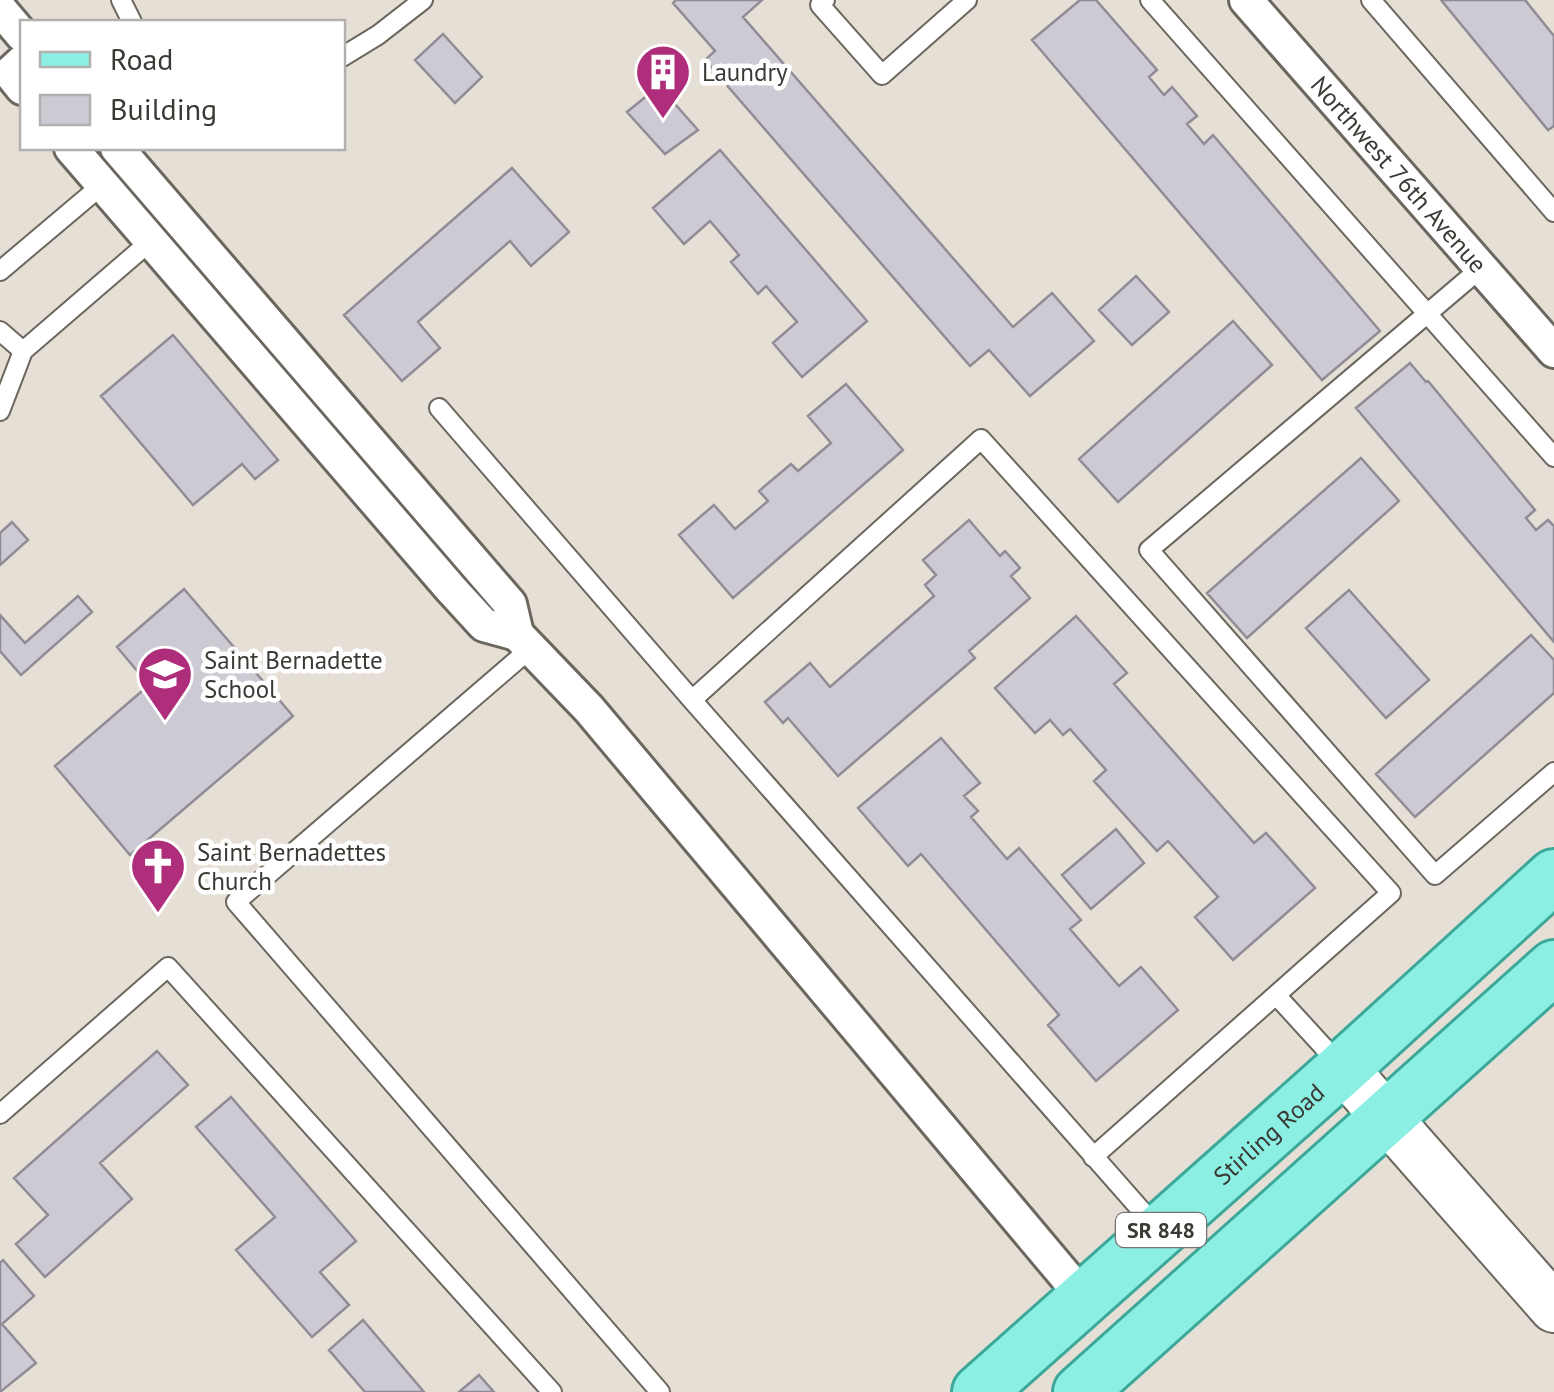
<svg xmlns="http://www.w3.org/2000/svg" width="1554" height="1392" font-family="'PT Sans',sans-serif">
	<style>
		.building { fill: #cecad4; stroke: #908c96; stroke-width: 2.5 }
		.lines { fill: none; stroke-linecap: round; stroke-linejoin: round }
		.lane-casing { stroke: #6c675e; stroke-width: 22 }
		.street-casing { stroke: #6c675e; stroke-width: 38 }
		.secondary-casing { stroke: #6c675e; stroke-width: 52 }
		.primary-casing { stroke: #3ca899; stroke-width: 58 }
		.lane { stroke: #fff; stroke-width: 18 }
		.street { stroke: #fff; stroke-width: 32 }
		.secondary { stroke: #fff; stroke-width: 48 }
		.primary { stroke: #8befe3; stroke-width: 52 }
		.labels { text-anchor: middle; stroke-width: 9; stroke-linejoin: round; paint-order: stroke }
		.shield { fill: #fff; stroke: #767471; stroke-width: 2.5 }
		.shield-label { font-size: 22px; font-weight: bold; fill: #3b3934 }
		.poi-label { font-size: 25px; fill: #3b3934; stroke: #fff; text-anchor: start }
		.street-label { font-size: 25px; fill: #3b3934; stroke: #fff }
	</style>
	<rect width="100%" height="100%" fill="#e5dfd5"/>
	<!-- building -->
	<path class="building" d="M676,0H762L743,17L1013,327L1052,293L1094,341L1030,396L989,350L970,366L705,60L715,51L673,3Z
		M1080,0H1096L1157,70L1149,77L1164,95L1172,87L1197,116L1187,124L1204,144L1213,135L1380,331L1322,380L1032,40Z
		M1441,0H1525L1554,36V126L1548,130Z
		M443,34L482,77L455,103L415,60Z
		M659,86L698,130L665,154L627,112Z
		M720,150L867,321L802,377L773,343L797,322L766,286L758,294L731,262L739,255L710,221L684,244L653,208Z
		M512,168L569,232L531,266L510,241L418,322L440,348L402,381L344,315Z
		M1136,276L1169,312L1132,345L1099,310Z
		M1233,321L1272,365L1118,502L1079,459Z
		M173,335L278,460L255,479L242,464L193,505L101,396Z
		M1410,363L1426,382L1428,381L1535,510L1526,518L1536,530L1548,520L1554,526V642L1356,408Z
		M846,384L903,450L733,598L679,535L714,505L735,529L768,501L759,491L791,464L798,471L831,443L808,416Z
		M1361,458L1399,501L1247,638L1207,593Z
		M969,520L1000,556L1005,551L1020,568L1011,576L1030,598L969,651L975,658L838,776L788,718L783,723L765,702L810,663L830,687L934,596L925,585L936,575L923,560Z
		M12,522L28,540L0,565V533Z
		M184,589L293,716L130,855L55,766L149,685L117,647Z
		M1349,590L1429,680L1386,718L1306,628Z
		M78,596L92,612L21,675L0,651V615L25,643Z
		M1076,616L1127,673L1114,684L1254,843L1266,833L1315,888L1233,960L1195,917L1218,897L1168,841L1157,851L1094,781L1106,770L1070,729L1063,735L1050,720L1035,733L995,688Z
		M1531,635L1554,660V693L1415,817L1376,774Z
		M941,738L980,783L964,796L978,811L971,817L1007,859L1019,848L1081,920L1070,929L1119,986L1141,967L1178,1010L1096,1081L1048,1025L1059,1015L921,854L908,866L858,808Z
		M1116,829L1144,863L1091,909L1062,875Z
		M157,1051L188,1085L100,1163L132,1199L45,1277L16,1244L48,1215L14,1178Z
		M231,1097L356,1241L320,1272L349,1305L312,1337L236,1250L275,1217L196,1127Z
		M3,1260L34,1296L2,1324L36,1363L0,1392V1263Z
		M363,1320L424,1392H365L329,1350Z
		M479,1375L494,1392H459Z"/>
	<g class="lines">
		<!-- lane casing -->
		<g class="lane-casing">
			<path id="lane" d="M121,0L132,22
				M825,0L820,5L882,75L967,0
				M1150,0L1554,457
				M1371,0L1554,212
				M342,57L378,35L423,0
				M1481,268L1149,550L1435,875L1554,772
				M0,271L102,185
				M0,331L23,351L153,239
				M439,408L692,700L1156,1227
				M0,411L23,351
				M531,648L236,902L660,1392
				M692,700L981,439L1391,893L1093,1157
				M1276,995L1340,1065
				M0,1114L168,967L552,1392"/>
		</g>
		<!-- street casing -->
		<g class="street-casing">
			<g id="street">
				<path id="s1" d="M1246,0L1554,351"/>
				<path d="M0,9L22,35"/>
				<path d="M22,62L10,73L22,88"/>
				<path d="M71,148L451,589L484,625L517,634L510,604L117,148"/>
				<path d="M517,634L589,709L1084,1298"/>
			</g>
		</g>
		<!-- secondary casing -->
		<g class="secondary-casing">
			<path id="secondary" d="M1343,1068L1554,1308"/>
		</g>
		<!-- primary casing -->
		<g class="primary-casing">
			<g id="primary">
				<path id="s2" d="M979,1392L1343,1068L1554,876"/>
				<path d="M1080,1392L1554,967"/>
			</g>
		</g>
		<!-- lane -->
		<use href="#lane" class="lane"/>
		<!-- street -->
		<use href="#street" class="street"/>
		<!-- secondary -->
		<use href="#secondary" class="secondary"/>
		<!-- primary -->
		<use href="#primary" class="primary"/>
	</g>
	<!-- icons -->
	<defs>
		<g id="building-pin" transform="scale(2.875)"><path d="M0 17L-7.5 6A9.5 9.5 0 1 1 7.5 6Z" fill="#ae2e7b" stroke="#fff"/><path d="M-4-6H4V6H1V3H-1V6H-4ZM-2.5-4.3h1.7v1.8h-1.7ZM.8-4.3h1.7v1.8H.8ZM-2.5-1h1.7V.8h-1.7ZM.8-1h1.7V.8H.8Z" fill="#fff"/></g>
		<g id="school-pin" transform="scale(2.875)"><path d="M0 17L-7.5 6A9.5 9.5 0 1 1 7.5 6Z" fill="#ae2e7b" stroke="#fff"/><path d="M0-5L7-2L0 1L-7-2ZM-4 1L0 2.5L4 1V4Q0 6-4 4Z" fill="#fff"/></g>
		<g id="church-pin" transform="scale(2.875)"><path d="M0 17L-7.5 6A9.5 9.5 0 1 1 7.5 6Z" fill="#ae2e7b" stroke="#fff"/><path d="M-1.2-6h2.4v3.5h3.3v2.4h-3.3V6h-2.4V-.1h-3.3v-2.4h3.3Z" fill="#fff"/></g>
	</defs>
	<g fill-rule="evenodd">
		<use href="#building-pin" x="663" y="72"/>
		<use href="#school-pin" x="165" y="674"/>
		<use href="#church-pin" x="158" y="866"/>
	</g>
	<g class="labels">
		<!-- shield labels -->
		<rect class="shield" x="1116" y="1213" width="90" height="34" rx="8"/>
		<g class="shield-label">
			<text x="1161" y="1238">SR 848</text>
		</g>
		<!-- poi labels -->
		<g class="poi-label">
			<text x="702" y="81">Laundry</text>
			<text x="204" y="669">Saint Bernadette<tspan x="204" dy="29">School</tspan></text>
			<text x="197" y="861">Saint Bernadettes<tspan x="197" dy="29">Church</tspan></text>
		</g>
		<!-- street labels -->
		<g class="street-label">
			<text dy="9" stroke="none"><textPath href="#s1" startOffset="232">Northwest 76th Avenue</textPath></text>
			<text dy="9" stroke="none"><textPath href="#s2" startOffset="388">Stirling Road</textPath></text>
		</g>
	</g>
	<!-- legend -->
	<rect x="20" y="20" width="325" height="130" fill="#ffffff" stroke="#b1b0ae" stroke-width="2.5"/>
	<rect x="40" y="52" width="50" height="15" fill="#8befe3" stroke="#b1b0ae" stroke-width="2.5"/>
	<text x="110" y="70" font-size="30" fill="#3b3934">Road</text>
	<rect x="40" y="95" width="50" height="30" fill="#cecad4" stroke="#b1b0ae" stroke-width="2.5"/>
	<text x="110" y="120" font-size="30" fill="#3b3934">Building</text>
</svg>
